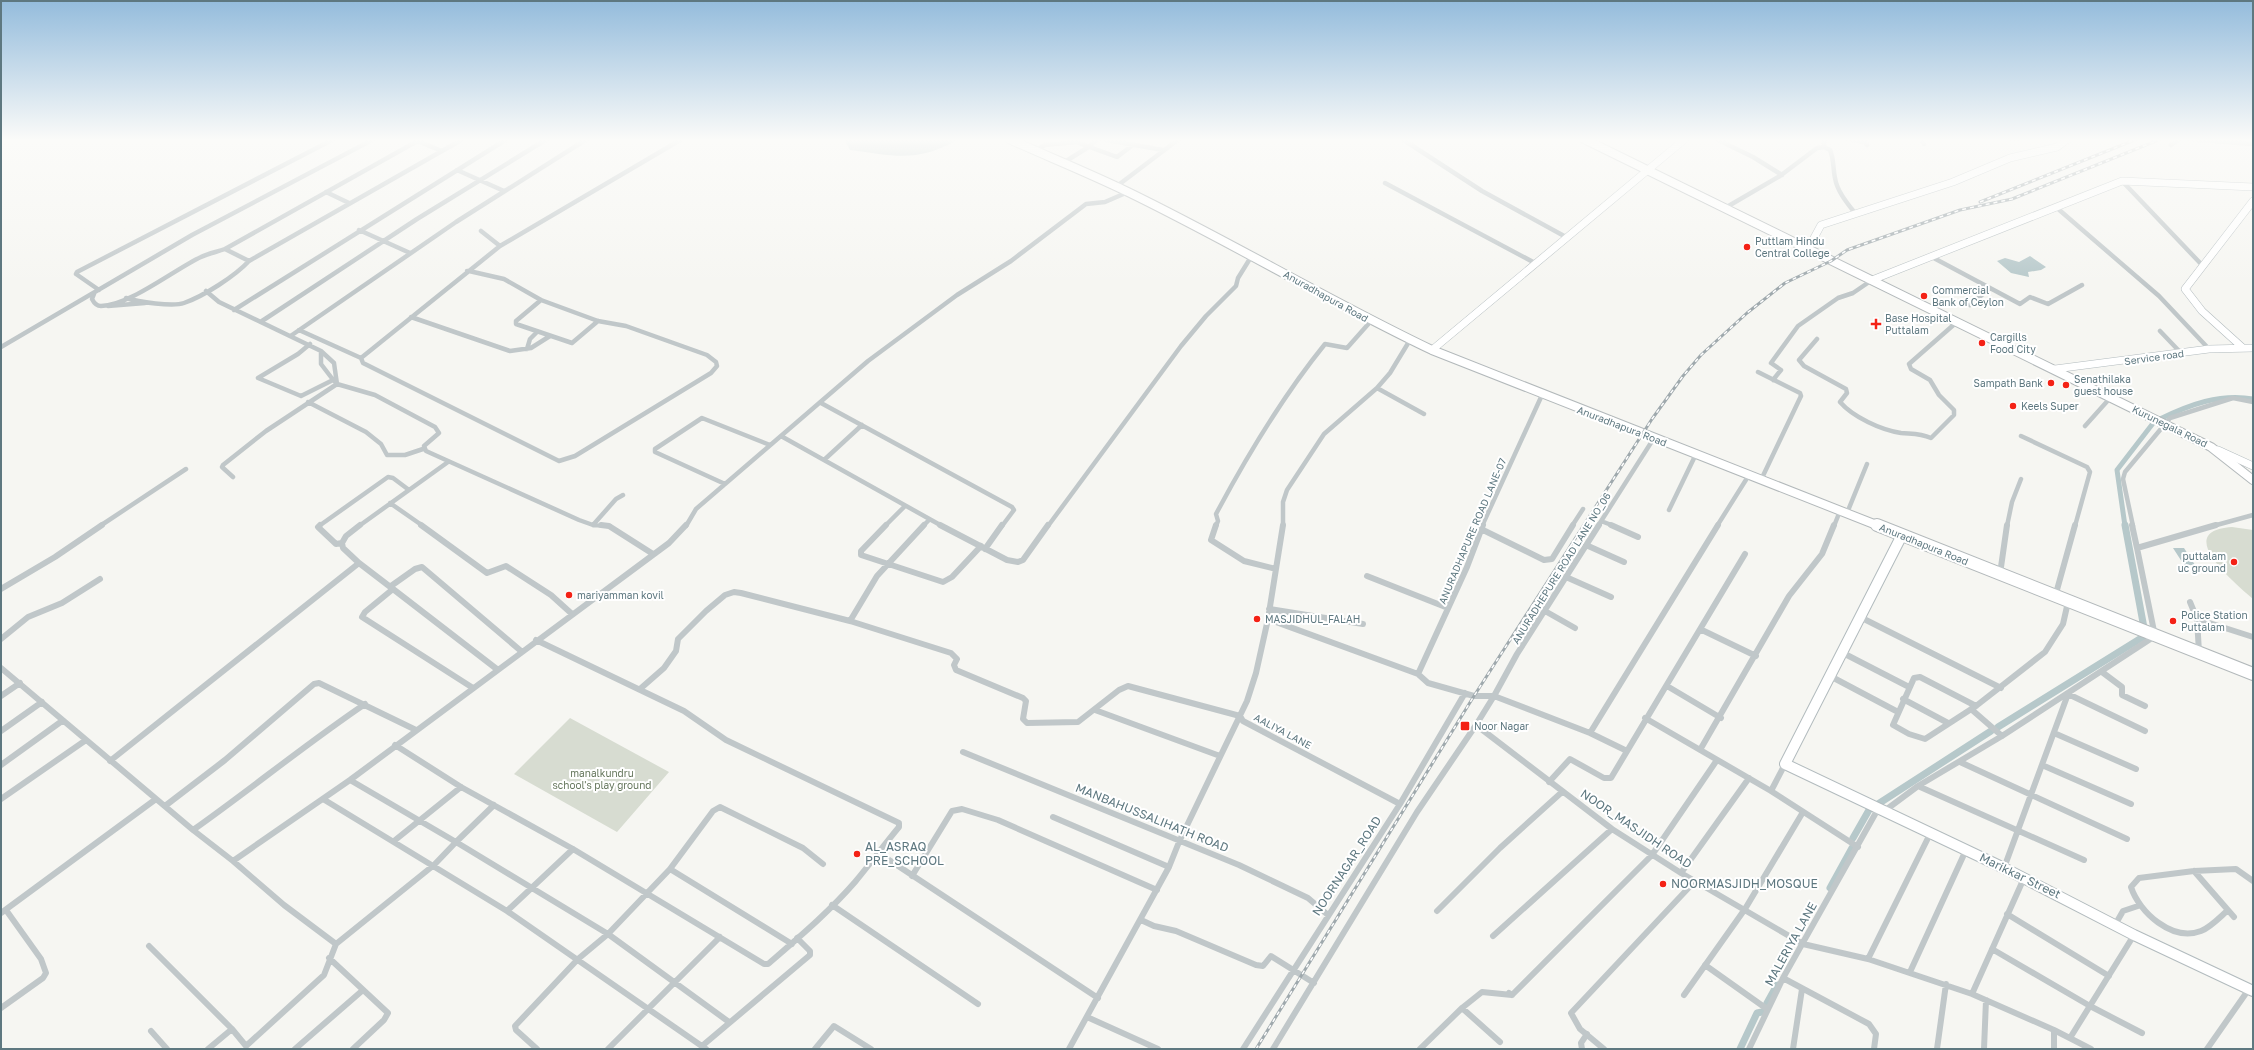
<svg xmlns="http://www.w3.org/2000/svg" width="2254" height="1050" font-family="'Golos Text',sans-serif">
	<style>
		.green { fill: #d7dcd1 }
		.water { fill: #b6c8ca }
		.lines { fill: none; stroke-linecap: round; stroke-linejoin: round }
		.canal-far1 { stroke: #b6c8ca; stroke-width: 5 }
		.canal { stroke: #b6c8ca; stroke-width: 7 }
		.secondary-far1-casing { stroke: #b2bbbe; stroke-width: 8 }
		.secondary-casing { stroke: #b2bbbe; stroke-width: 12 }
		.highway-far1-casing { stroke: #b3b9bb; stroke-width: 10 }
		.highway-casing { stroke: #b3b9bb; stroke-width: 14 }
		.street-far1 { stroke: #c0c7c9; stroke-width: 4.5 }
		.street { stroke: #c0c7c9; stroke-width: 6 }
		.secondary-far1 { stroke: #fff; stroke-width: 7 }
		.secondary { stroke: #fff; stroke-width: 10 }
		.highway-far1 { stroke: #fff; stroke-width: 8 }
		.highway { stroke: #fff; stroke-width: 12 }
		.rail-casing { stroke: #9fa9ad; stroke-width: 3 }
		.rail { stroke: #fff; stroke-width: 1.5; stroke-dasharray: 4; stroke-linecap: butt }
		.poi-dot { fill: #f42115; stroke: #fff; stroke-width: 1.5 }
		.labels { text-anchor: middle; stroke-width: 4; stroke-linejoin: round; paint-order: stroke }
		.poi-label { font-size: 10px; fill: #5e7880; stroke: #fff; text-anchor: start }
		.street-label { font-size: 10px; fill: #5e7880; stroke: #fff }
		.park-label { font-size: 10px; fill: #67785e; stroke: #fff }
		.near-street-label { font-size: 12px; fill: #5e7880; stroke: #fff }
		.near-poi-label { font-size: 12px; fill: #5e7880; stroke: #fff; text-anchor: start }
	</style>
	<rect width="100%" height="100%" fill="#f6f6f2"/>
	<!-- green -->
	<path class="green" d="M2232,527L2253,530V599C2236,584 2171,531 2232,527Z
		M570,718L669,772L617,832L514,774Z"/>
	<!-- water -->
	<path class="water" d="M844,139H959C917,163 896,156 850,150Z
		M2030,256L2046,267L2041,270L2028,272L2029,277L2011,273L1997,261L2005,258L2019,262Z
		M2173,548H2184L2195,565H2184Z"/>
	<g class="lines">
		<!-- canal-far1 -->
		<path class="canal-far1" d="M2160,419C2189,405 2220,393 2253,399
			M2125,526L2117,470L2154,422"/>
		<!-- canal -->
		<path class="canal" d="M2125,525L2144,628
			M1998,727L2143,637
			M1878,804L1991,731
			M1853,838L1869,810
			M1830,888L1852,848
			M1767,1003L1777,985
			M1740,1049L1757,1013L1762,1012"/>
		<!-- secondary-far1 casing -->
		<g class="secondary-far1-casing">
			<path id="secondary-far1" d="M1808,249L1821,225L1953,182L2010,158L2057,147L2068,139
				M1872,280L2122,181L2253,187
				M2243,348L2202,311L2185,289L2253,201
				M1432,350L1685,139
				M2055,369L2209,349L2253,348
				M2218,450L2253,466"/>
		</g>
		<!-- secondary casing -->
		<g class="secondary-casing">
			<path id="secondary" d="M1902,535L1785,764L2004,868L2134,935L2253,991"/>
		</g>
		<!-- highway-far1 casing -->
		<g class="highway-far1-casing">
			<path id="highway-far1" d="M1009,139C1049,157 1089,173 1128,192C1231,242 1329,301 1432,350L1879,526
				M1584,139L2211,447L2253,480"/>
		</g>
		<!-- highway casing -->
		<g class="highway-casing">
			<path id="highway" d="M1877,525L2253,674"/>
		</g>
		<!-- street-far1 -->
		<path class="street-far1" d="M1101,139L1163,150
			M1402,139L1482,191L1566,237
			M1716,139L1753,157L1782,175
			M1848,139L1865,142L1867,145
			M1921,139L1924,144
			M2012,139H2018
			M2188,139L2253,144
			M417,141L442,151
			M2171,145L2180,139
			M1824,147L1830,150C1834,159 1833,169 1835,178C1837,191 1847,203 1855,213
			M1035,151L1045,145L1076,142L1117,157L1134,144
			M1063,163L1090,146L1097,139
			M457,170L504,191
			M2122,181L2202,265
			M1385,183L1535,263
			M1117,186L1179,139
			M326,192L349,203
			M1725,208L1780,176L1817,148L1824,147V139
			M2057,208L2159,296L2209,349
			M359,230L410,253
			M481,231L500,246
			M225,249L249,261
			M1930,256L2020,304L2030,297L2048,304L2082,285
			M467,271H469
			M469,271L504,279L541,300L598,321L626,326L707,355L716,362L717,366L711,373L575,456L559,461L363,363L361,358Z
			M469,271L500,246L682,139
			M99,290L76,274L77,272L334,139
			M206,291L219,302L321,351L334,363L337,384
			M94,294L92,299C94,303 96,306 101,306C129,306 175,269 201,257C209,253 217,252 225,249L421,139
			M126,298C138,302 173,307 184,303C204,296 235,276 249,261L463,139
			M541,300L516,321V324L572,343L598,321
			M1970,305L1989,289
			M108,306L145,303
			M234,310L507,139
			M411,317L510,351L531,348L550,336
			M262,321L417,219L547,139
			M299,330L361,358
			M2160,331L2181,353
			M292,335L456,222L587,139
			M1817,339L1799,360L1804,366L1846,389L1847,393L1840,402C1853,417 1881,430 1901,433C1912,434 1920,433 1931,438L1954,415V410L1939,395L1930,380L1911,369L1909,364L1958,321
			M310,344L298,354L258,378L301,396L333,380
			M1,347L192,235L374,139
			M527,349L530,339L537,332
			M321,351V364L334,381
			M1758,372L1800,393L1801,396L1761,480
			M1773,380L1781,370L1771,363L1798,326L1838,298L1853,293L1872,280
			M1377,388L1424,414
			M308,402L366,432L381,444L387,455H405L423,449
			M821,403L1012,507L1014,510L1002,526
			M2085,426L2111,397
			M781,436L942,526
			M2021,436L2087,467L2090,472L2075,526
			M824,460L862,425
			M233,477L222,467L223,465L266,431L337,384L375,395L435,427L439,433L424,446L426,451L579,520L593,525L610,526
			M725,484L655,452V449L702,418L770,445
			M390,503L423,526
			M1669,510L1696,454
			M1847,513L1867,464
			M1601,521L1614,526
			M593,525L616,499L623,495
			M100,526L186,469
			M319,526L388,477L393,478L409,490
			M359,526L448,462
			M686,526L696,509L868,361L957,295L1011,261L1086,204L1105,202L1128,192
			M885,526L905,506
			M923,526L929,520
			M1048,526L1181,346L1206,316L1236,286L1238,278L1251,257
			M1216,526L1218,521L1216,514C1248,454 1282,397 1325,344L1347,348L1371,321
			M1283,526V502L1287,490L1324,434L1377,388L1390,373L1410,340
			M1482,526L1542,395
			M1572,526L1583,509
			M1598,526L1654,438
			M1717,526L1749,475
			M1834,526L1840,511
			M2007,526L2012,502L2021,479
			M2133,526L2123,479L2125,472L2170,418L2233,398L2253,402
			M2213,526L2253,515"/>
		<!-- street -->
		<path class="street" d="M320,525L318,527L336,544L342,543
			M421,525L487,573L506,566L551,595L572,614
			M601,525L609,526L653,554
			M886,525L861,551V555L943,582L952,577L981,546
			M940,525L1007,560L1018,562L1023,560L1048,525
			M1216,525L1211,540L1244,561L1276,569
			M1611,525L1638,537
			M2132,525L2137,548
			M1481,529L1544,560L1552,559L1573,525
			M1586,545L1624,562
			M985,549L1002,525
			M359,563L393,589L365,612L362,617L473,688
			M2000,574L2007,525
			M1367,576L1448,608
			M1566,577L1611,597
			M391,586L415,569L422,567L521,651
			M1,589L55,557L102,525
			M393,589L498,670
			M2055,597L2075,525
			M2190,602L2197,619L2199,652
			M1269,609L1363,624
			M1545,611L1575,628
			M1860,617L2001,688
			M1268,619L1418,674L1428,683L1474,696H1494L1517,654L1599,525
			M2197,619L2253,637
			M850,621L877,576L924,525
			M1702,630L1756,656
			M1,639L28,617L62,603L100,579
			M1843,653L1909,687
			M1,668L193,830L233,861L350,780L669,543L686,525
			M2102,672L2122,687V695L2145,706
			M1418,674L1467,567L1483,525
			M1830,676L1898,712
			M1920,677L1976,706L1925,739L1909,734L1893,725L1914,678Z
			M1667,686L1721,718
			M640,689L664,668L676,651L678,639L706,611L725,595L734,592L741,593L850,621L951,653L957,659L954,665L956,670L1023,698L1026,701L1023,719L1027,723L1078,722L1119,690L1128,686L1240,716L1243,721L1400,804
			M1,696L20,683
			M1903,699L1948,723
			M1976,706L2045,652L2063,624L2068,602
			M1971,709L2002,736
			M1095,710L1220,756
			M1645,718L1771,791L1858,847
			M1,731L42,702
			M1590,733L1718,525
			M2054,733L2136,769
			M395,745L461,787L573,849L764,964H768C798,938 829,912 855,882C870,864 884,845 899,827V823L726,740L684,711L536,640
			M1700,750L1789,596L1822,554L1834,525
			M1627,751L1590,733L1494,696L1476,725L1612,829L1681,873L1803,944L1868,959L1972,994L2054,1030L2091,1049
			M963,752L1239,865L1308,898L1328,915
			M110,761L359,563L343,548L342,543L346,536L360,525
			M1960,762L2127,839
			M1,765L62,721
			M2042,765L2131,804
			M350,780L456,842L494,805
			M1549,782L1570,759L1604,778H1611L1745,554
			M1918,786L2084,860
			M1771,791L1785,764
			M1,799L86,740
			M323,799L507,911L706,1049
			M165,806L225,760L314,684L319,683L416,730
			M1883,812L1918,786L2002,736L2155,636L2137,548L2216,525
			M1053,817L1169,867
			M193,830C251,789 306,744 365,704
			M394,841L461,787
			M877,852L1098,998
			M233,861L284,905L336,944
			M2004,868L2068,694L2145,731
			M670,869L713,811L720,807L803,848L823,864
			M2194,871L2234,917
			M1681,873L1749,778
			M912,876L952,811L962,809L998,820L1157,890
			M832,905L978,1004
			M2228,910C2220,917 2211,927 2201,931C2172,942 2139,912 2131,887L2139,878L2194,871L2236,869L2253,881
			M507,911L573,849
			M1437,911L1500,848L1562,792
			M1,913L156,799
			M2007,914L2109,976
			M1141,920L1154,926L1176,931L1256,965L1263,966L1271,956L1314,983
			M2115,925L2123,911L2138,906
			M1493,936L1612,829
			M149,946L232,1029L246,1046L324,975L336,944L434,865L456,842L608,934L729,1022
			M1992,949L2090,1006L2142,1033
			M329,958L388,1013L384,1020L353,1049
			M1868,959L1930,834
			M1705,965L1767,1009
			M1910,972L1966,850
			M1783,978L1869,1024L1876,1034L1874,1049
			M1972,994L2024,878
			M1512,995L1652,855L1717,760
			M1684,995L1745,909L1803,812
			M1,1008L43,978L46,973L41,959L6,910
			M1462,1008L1482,992L1512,995L1509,993
			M1087,1017L1158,1049
			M2054,1030V1049
			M151,1031L167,1049
			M2070,1038L2134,935
			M702,1046L810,955V951L797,938
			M208,1049L232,1029
			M295,1049L363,990
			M537,1049L516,1030L515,1026L578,959L608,934L670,869L792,944
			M608,1049L720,937
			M815,1049L834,1026L871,1049
			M1069,1049L1169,867L1179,842L1247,701L1256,673L1268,619L1283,525
			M1243,1049L1400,804L1465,693
			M1273,1049L1417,812L1476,725
			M1420,1049L1462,1008L1500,1042
			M1582,1049L1581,1043L1587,1034
			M1604,1049L1580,1029L1571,1013L1695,881
			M1749,1049L1783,978L1878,809
			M1793,1049L1802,989
			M1937,1049L1946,984
			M1984,1049L1986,1000
			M2207,1049L2249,989"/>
		<!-- secondary-far1 -->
		<use href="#secondary-far1" class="secondary-far1"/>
		<!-- secondary -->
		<use href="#secondary" class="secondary"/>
		<!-- highway-far1 -->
		<use href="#highway-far1" class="highway-far1"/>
		<!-- highway -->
		<use href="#highway" class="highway"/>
		<!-- rail casing -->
		<g class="rail-casing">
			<path id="rail" d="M1980,202L2137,139
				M1256,1049L1474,696L1652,419L1683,376L1701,355L1747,313L1785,283L1831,261L1847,250L1960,210L2012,199L2161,139"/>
		</g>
		<!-- rail -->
		<use href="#rail" class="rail"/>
	</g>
	<!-- sky -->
	<linearGradient id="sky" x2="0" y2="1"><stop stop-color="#94bcdc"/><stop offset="0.49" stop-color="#fbfbf9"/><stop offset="1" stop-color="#fbfbf9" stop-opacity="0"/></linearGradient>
	<rect width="2254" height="286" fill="url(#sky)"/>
	<!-- markers -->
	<g class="poi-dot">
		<circle cx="1747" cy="247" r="4"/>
		<circle cx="1924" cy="296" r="4"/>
		<path d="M1874 318h4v4h4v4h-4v4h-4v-4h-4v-4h4z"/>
		<circle cx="1982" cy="343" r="4"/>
		<circle cx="2051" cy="383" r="4"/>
		<circle cx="2066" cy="385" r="4"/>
		<circle cx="2013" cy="406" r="4"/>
		<circle cx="2234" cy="562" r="4"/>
		<circle cx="569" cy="595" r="4"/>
		<circle cx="1257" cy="619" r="4"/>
		<circle cx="2173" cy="621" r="4"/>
		<rect x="1460" y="721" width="10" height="10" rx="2"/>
		<circle cx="857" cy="854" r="4"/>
		<circle cx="1663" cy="884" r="4"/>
	</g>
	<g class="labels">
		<!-- poi labels -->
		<g class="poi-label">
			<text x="1755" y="245">Puttlam Hindu<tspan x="1755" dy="12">Central College</tspan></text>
			<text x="1932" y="294">Commercial<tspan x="1932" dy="12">Bank of Ceylon</tspan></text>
			<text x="1885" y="322">Base Hospital<tspan x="1885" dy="12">Puttalam</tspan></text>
			<text x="1990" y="341">Cargills<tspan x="1990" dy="12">Food City</tspan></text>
			<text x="2074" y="383">Senathilaka<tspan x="2074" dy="12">guest house</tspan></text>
			<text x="2043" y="387" text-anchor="end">Sampath Bank</text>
			<text x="2021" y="410">Keels Super</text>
			<text x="2226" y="560" text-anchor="end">puttalam<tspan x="2226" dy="12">uc ground</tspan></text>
			<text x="577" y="599">mariyamman kovil</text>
			<text x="2181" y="619">Police Station<tspan x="2181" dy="12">Puttalam</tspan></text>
			<text x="1265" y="623">MASJIDHUL_FALAH</text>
			<text x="1474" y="730">Noor Nagar</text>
		</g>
		<!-- street labels -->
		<g class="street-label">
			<text transform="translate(1326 296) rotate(29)" y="4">Anuradhapura Road</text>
			<text transform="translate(2154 357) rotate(-8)" y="4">Service road</text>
			<text transform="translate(1622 426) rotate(21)" y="4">Anuradhapura Road</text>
			<text transform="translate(2170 426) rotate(26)" y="4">Kurunegala Road</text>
			<text transform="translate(1472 531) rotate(-67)" y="4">ANURADHAPURE ROAD LANE-07</text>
			<text transform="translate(1924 544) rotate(22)" y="4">Anuradhapura Road</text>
			<text transform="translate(1561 568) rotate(-58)" y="4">ANURADHEPURE ROAD LANE NO_06</text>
			<text transform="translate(1283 731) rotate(28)" y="4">AALIYA LANE</text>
		</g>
		<!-- park labels -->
		<g class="park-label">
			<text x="602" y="777">manalkundru<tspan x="602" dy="12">school's play ground</tspan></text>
		</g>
		<!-- near-street labels -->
		<g class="near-street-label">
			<text transform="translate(1152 818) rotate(22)" y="4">MANBAHUSSALIHATH ROAD</text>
			<text transform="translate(1636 829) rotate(34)" y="4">NOOR_MASJIDH ROAD</text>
			<text transform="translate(1347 866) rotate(-57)" y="4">NOORNAGAR_ROAD</text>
			<text transform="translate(2020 876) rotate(26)" y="4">Marikkar Street</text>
			<text transform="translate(1791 944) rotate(-61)" y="4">MALERIYA LANE</text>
		</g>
		<!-- near-poi labels -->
		<g class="near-poi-label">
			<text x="865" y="851">AL_ASRAQ<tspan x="865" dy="14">PRE_SCHOOL</tspan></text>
			<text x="1671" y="888">NOORMASJIDH_MOSQUE</text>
		</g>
	</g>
	<!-- border -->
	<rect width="2254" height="1050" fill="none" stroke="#5e7880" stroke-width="4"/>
</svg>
